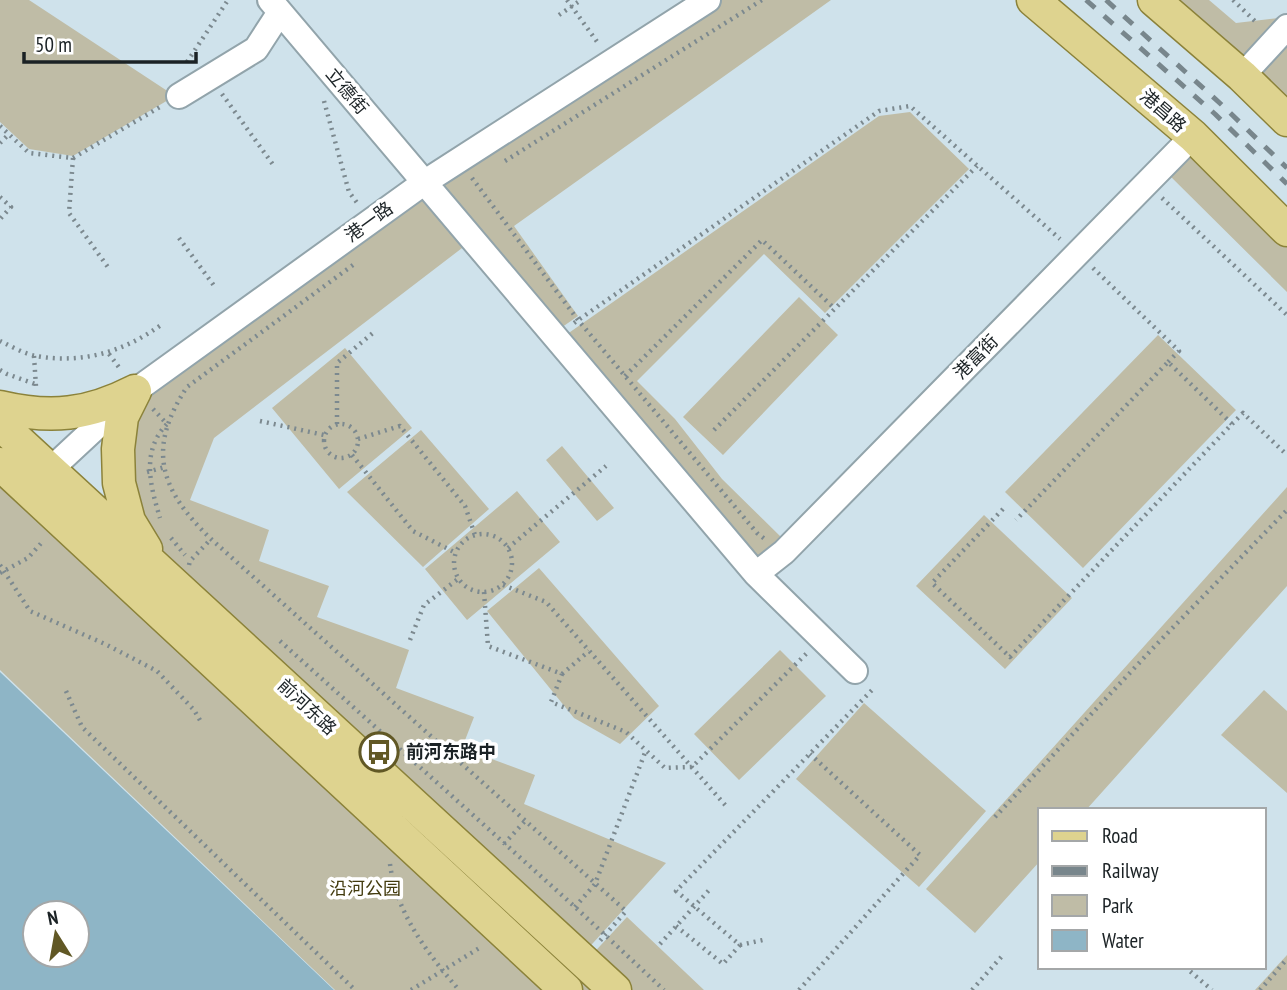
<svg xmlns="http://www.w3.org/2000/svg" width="1287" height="990" font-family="'PT Sans Narrow','Noto Sans SC',sans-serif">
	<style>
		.green { fill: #bfbca6 }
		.water { fill: #8eb5c6; fill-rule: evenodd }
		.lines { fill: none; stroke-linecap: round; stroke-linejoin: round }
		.minor-casing { stroke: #92a4ab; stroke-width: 28 }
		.major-casing { stroke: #8b823a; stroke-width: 35 }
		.path { stroke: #7c898f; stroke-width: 4.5; stroke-dasharray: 2 5; stroke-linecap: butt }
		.minor { stroke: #fff; stroke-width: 24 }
		.major { stroke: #ded38f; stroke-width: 32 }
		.rail { stroke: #78868c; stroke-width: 5; stroke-dasharray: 12 12; stroke-linecap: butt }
		.labels { text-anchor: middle; stroke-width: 7; stroke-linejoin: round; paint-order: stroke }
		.street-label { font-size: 18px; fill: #1b2225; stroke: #fff }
		.poi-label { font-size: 18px; font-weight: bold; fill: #1b2225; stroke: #fff; text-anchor: start }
		.park-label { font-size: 18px; fill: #433b0e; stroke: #fff }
	</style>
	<rect width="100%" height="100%" fill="#cfe2eb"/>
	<!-- green -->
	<path class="green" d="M0,0H29L175,96L73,156L29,149L0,122Z
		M719,0H831L514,226L578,316L558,330L433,183Z
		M1161,0H1209L1236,23L1287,17L1241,70Z
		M1287,35V113L1249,76Z
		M910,112L969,169L825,313L764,254L637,381L675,419L722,479L782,538L755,564L563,337L879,116Z
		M1193,140L1287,233V292L1164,170Z
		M421,190L466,245L214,438L190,500L269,530L259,561L329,586L317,617L409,650L396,688L474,717L462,748L535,775L524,804L666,863L583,954L153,551L124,483L138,396Z
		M799,297L838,335L723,455L683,417Z
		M1158,335L1236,410L1083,568L1005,492Z
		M345,348L412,428L339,489L272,408Z
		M0,428L612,990H335L0,670Z
		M421,430L489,509L423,567L347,492Z
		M562,446L614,508L597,521L546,460Z
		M1287,487V586L1086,810H1040V861L975,933L926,889Z
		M517,491L560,542L467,620L425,569Z
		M984,515L1072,598L1005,669L916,586Z
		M539,568L659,706L620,744L574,718L487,611Z
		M780,650L826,696L739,780L694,734Z
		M1264,690L1287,711V793L1221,735Z
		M864,703L986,811L919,887L796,779Z
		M627,917L704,990H620L587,960Z
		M1287,955V990H1255Z"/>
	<!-- water -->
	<path class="water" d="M0,672L334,990H0ZM35,913H77V955H35Z"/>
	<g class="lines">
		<!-- minor casing -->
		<g class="minor-casing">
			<path id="minor" d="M270,0L756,574L784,552L1193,136
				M1242,76L1287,27
				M179,96L256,49L280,12
				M50,470L135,391L425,182L708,0
				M756,574L855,671"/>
		</g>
		<!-- major casing -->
		<g class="major-casing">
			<path id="major" d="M1033,0L1193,136L1287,230
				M1154,0L1242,76L1287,120
				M135,391L122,417L118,449L119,483L129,521L146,549
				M0,407C51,419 88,415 135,391
				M0,424L615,990
				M0,464L566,990"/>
		</g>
		<!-- path -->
		<path class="path" d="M567,0L598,43
			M1233,0L1258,24
			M559,15L581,0
			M187,62L228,0
			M222,94L274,166
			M324,101L349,192L358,204
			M0,126L29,153L73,158L160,107
			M0,143L9,134
			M73,158L69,213L110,270
			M505,161L762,0
			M472,178L578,320L757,533L766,540
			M0,197L11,207L0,219
			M1162,198L1287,315
			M179,238L215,287
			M353,265L187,387C146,449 160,490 211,539L626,911L599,942
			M1093,268L1179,351L1168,362
			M574,323L879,111L910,106L1060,239
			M0,341C11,346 24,354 36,356C83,364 123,352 161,325
			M109,354L121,370
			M34,356L36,387
			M0,370L7,374L35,384
			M625,376L762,240L835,309
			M153,409L167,424C141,451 150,485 160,518
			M260,421L324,435
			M324 441a17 17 0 1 1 34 0a17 17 0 1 1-34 0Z
			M337,424V363L374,332
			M1232,424L1243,413L1287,455
			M714,430L977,166
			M358,439L400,426L465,506L475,535
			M352,455L413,531L456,553
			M147,472L165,467
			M1003,509L932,583L1010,657L1232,424L1168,362L1016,520
			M454 563a29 29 0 1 1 58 0a29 29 0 1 1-58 0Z
			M171,538L185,555
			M508,548L606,466
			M0,565L30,611L105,644L157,671L194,710L201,722
			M189,565L190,561L211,539
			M0,573L28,558L44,540
			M503,585L546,602L726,806
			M484,592L488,646L562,674L551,702L626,732L665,768L692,767L807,653
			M410,640L424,605L458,579
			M280,641L575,907L664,990
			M562,674L589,651
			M66,691L82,727L355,990
			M995,817L1155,646L1287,510
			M504,844L525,821
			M390,864C396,913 428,954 459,990
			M575,907L595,884L646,750
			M676,926L723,964L740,945L676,891L873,689
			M660,944L711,888
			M740,945L763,940
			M1185,967L1212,990
			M411,990L481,947
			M799,990L920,855L810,754
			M972,990L1004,954
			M1260,990L1287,959"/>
		<!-- minor -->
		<use href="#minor" class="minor"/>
		<!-- major -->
		<use href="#major" class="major"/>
		<!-- rail -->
		<path class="rail" d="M1086,0L1215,114L1287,184
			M1106,0L1223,106L1287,168"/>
	</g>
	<!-- icons -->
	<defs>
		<g id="bus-ring" transform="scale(2.0125)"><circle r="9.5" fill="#fff" stroke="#615825" stroke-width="1.5"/><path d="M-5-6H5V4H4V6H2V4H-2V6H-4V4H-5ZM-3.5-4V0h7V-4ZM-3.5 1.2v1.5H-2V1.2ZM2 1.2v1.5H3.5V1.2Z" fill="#615825"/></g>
	</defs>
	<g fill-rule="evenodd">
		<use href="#bus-ring" x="379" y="752"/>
	</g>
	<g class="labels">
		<!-- street labels -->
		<g class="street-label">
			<text transform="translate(347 91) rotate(50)" y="6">立德街</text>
			<text transform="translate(1163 111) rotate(41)" y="6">港昌路</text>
			<text transform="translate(369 222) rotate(-36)" y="6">港一路</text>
			<text transform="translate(976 357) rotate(-45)" y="6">港富街</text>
			<text transform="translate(307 707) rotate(43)" y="6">前河东路</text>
		</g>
		<!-- poi labels -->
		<g class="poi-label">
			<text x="406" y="758">前河东路中</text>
		</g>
		<!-- park labels -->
		<g class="park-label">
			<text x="365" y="895">沿河公园</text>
		</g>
	</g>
	<!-- legend -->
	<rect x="1038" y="808" width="228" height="161" fill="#ffffff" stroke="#a4a7a8" stroke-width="2"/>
	<rect x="1052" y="831" width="35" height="10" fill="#ded38f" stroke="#a4a7a8" stroke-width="2"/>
	<text x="1102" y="843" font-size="21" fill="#1b2225">Road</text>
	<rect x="1052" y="866" width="35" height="10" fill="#78868c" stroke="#a4a7a8" stroke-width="2"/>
	<text x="1102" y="878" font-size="21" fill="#1b2225">Railway</text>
	<rect x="1052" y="895" width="35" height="21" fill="#bfbca6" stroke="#a4a7a8" stroke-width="2"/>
	<text x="1102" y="913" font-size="21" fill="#1b2225">Park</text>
	<rect x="1052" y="930" width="35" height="21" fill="#8eb5c6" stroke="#a4a7a8" stroke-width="2"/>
	<text x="1102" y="948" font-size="21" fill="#1b2225">Water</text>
	<!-- north arrow -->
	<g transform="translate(56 934) rotate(349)"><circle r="33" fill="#ffffff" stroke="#a4a7a8" stroke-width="2"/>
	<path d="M0-5L12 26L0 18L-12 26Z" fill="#615825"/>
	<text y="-10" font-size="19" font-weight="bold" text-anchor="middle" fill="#1b2225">N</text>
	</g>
	<!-- scale -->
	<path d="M24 52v10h172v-10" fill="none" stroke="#1b2225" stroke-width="3.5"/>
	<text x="35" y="52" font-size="21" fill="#1b2225" stroke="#ffffff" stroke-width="5" paint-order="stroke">50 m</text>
</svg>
